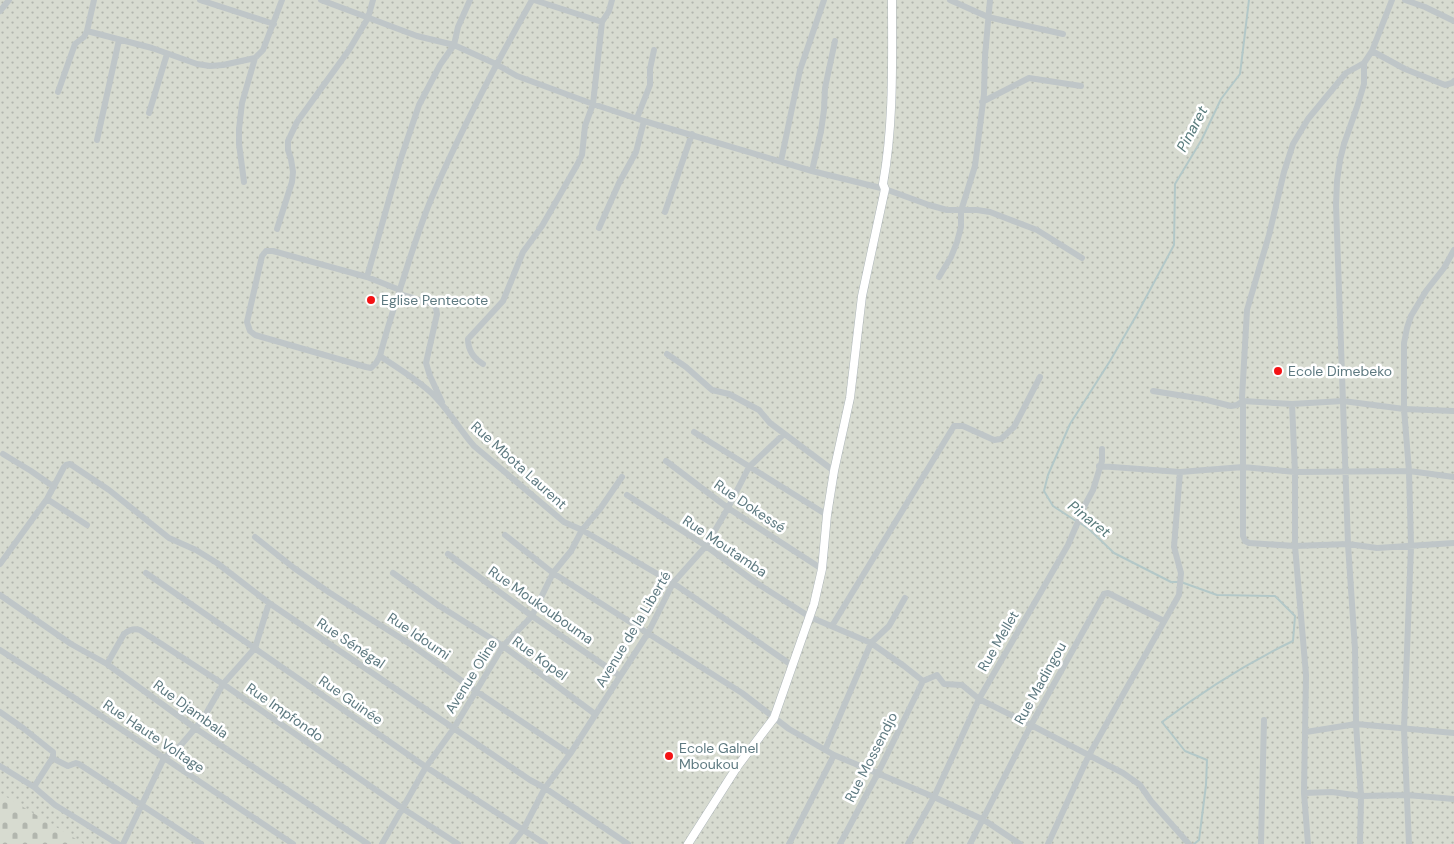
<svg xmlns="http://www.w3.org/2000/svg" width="1454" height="844" font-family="'DM Sans',sans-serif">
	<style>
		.grass { fill: url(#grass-dots) }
		.cemetery { fill: url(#cemetery-stones) }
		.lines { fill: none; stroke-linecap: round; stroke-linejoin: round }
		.stream { stroke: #b3c8c8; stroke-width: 2 }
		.major-casing { stroke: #b0b8bb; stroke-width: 9 }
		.minor { stroke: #bfc6c8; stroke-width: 6 }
		.major { stroke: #fff; stroke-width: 8 }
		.poi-dot { fill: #f41315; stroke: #fff; stroke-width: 2 }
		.labels { text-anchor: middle; stroke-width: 5; stroke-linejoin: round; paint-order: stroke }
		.poi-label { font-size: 14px; fill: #5d7980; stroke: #fff; text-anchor: start }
		.street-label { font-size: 14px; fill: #5d7980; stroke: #fff }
		.water-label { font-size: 15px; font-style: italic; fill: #587b7c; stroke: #fff }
	</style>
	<defs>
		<pattern id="grass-dots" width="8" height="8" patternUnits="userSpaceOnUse" patternTransform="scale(1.25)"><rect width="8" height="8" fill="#d7dbd0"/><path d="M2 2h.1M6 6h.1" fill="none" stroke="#b2b6ae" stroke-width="1.8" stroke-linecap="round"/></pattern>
		<pattern id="cemetery-stones" width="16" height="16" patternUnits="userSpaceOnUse" patternTransform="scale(1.25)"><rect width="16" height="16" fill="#d7dbd0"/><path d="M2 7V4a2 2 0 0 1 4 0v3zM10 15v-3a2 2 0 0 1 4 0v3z" fill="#b2b6ae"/></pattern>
	</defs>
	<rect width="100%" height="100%" fill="#f6f5f1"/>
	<!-- grass -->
	<path class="grass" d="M0,0H1454V844H0Z"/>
	<!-- cemetery -->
	<path class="cemetery" d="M0,793L84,844H0Z"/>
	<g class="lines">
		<!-- stream -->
		<path class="stream" d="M1076,521L1053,506L1044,491L1048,475L1070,424L1110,361L1136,316L1174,245L1175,184L1202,139L1221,99L1240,74L1249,0
			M1080,523L1089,529L1114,553L1171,582H1181L1217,595L1275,596L1295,616L1293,641C1247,663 1203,691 1162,722L1185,751L1207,760L1206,785L1199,840L1194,844"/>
		<!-- major casing -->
		<g class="major-casing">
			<path id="major" d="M688,844L737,767L774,718L814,604L822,569L827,515L834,471L850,398L862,296L885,189L883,184C894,123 892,61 892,0"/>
		</g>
		<!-- minor -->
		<path class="minor" d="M94,0L87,31L152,48L197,64L210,66L223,65L255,58
			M200,0L274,24
			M321,0L417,36L454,45L496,64L517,76L593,104L644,121L812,171L885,189L929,205L947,210H977L990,212L1037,230L1082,258
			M534,0L602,22
			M950,0L988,17L1063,34
			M1405,0L1425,7L1454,21
			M0,11L9,0
			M1372,51L1405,69L1445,85L1452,83L1454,81
			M1364,63L1346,73L1308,119L1293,144L1284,172L1269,235L1247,310L1242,398L1243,401V536L1245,541L1249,543L1295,546L1348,544L1377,548L1454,543
			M58,92L75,44L84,37L87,31
			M982,102L1029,78L1081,86
			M149,113L167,54
			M637,118L650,85V69L654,50
			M97,140L119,40
			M781,161L800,70L824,0
			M812,171L821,131L824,110L825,88L835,41
			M244,182L239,144V129L242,103L255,58L263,50L282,0
			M665,212L692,134
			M599,228L619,183L636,152L644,121
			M277,229L292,182L293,172L291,159L288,150V141L297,122L349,50L368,18L373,0
			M367,277L400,161L419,105L440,65L454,45L458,27L470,0
			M939,277L951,257L957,242L961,227V211L975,166L984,94L985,56L990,0
			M400,290L367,277L273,251H266L262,256L247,322L250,331L255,335L366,367L371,368L376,363L380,356C396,367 413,377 428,390C446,405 458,428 474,446L564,522L582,530L673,583L793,666
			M399,294L433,304L436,308L437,314L426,363L430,376L442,402
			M667,354L686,367L712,390L729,394L759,410L770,423L834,471
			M380,356C388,324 399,293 409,261C416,240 423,218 432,197C461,129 496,64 532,0
			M483,364C473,358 468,350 468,339L503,301L523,252L542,226L577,165L582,155L585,126L593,104L602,22L609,11L612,0
			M1153,391L1203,399L1231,406L1237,405L1243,401L1292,404L1343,401L1404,409L1454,411
			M1292,404L1295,472V546L1306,675L1304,793L1308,844
			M694,432L827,515
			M3,454L31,471L54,487
			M666,461L728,508L822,569
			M1099,466L1180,472L1243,467L1295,472L1409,471L1454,477
			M627,495L706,546L755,582L810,617L871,643L904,666L923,681L937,675L944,684L962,685L979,699L1031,725L1123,773L1140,785L1151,801L1189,844
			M47,499L87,525
			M505,535L553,573L742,693L789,729L834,755L934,797L984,820L1020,844
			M255,537L294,568L330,593L413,646L476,691L570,754
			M448,554L532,616L620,676
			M0,564L47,499L64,467L66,465L70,464L109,490L169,538L196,550L217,563L269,603L530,780L545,788L628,844
			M146,573L426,767L545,844
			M393,573L438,605L503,646L595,714
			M0,595L71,644L107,664L195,728L368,844
			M832,626L954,426H963L994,440L1001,439L1014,427L1040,377
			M0,650L64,691L293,844
			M107,664L124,634C129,630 134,628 140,630L223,684L402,808L458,844
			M0,712L23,728L53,752V757L34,787
			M1306,732L1356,724L1454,733
			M825,750L871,643L889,626L905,598
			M52,758L68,766L76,763L79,764L201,844
			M0,766L34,787L55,805L118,844
			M1304,793L1332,792L1361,796L1407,795L1454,799
			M123,844L164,758L181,745L203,719L223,684L255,648L269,603
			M382,844L426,767L454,728L503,646L532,616L553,573L571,551L582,530L600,509L622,477
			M512,844L523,830L545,788L570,754L648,633L673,583L706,546L728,508L749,467L784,434
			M789,844L834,755
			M840,844L878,773L923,681
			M908,844L934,797L979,699L1068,545L1086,503L1093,490L1102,461V449
			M970,844L1031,725L1104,594L1108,593L1164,621
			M1048,844L1089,755L1179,595L1181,573L1174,547L1180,472
			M1261,844L1264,720
			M1360,844L1361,796L1356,724L1355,649L1348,544L1336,205L1337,181L1340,160L1344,144L1357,107L1364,84V63L1372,51L1392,0
			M1409,844L1404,729L1411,546L1409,471L1404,409V343L1407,328L1411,316L1426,291L1444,268L1454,250"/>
		<!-- major -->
		<use href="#major" class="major"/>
	</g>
	<!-- markers -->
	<g class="poi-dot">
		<circle cx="371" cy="300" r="5"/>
		<circle cx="1278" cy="371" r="5"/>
		<circle cx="669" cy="756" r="5"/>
	</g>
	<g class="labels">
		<!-- poi labels -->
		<g class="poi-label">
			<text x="381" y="305">Eglise Pentecote</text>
			<text x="1288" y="376">Ecole Dimebeko</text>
			<text x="679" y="753">Ecole Galnel<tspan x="679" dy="16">Mboukou</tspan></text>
		</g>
		<!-- street labels -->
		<g class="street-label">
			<text transform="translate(519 465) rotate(42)" y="5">Rue Mbota Laurent</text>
			<text transform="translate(750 506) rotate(34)" y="5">Rue Dokessé</text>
			<text transform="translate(725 546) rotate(34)" y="5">Rue Moutamba</text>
			<text transform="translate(541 605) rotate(35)" y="5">Rue Moukoubouma</text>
			<text transform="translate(633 629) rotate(-59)" y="5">Avenue de la Liberté</text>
			<text transform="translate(419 636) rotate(34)" y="5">Rue Idoumi</text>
			<text transform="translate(998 641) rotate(-60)" y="5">Rue Mellet</text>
			<text transform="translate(351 643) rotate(34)" y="5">Rue Sénégal</text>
			<text transform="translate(540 658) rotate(36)" y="5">Rue Kopel</text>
			<text transform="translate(471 676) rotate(-58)" y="5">Avenue Oline</text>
			<text transform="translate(1040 683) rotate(-61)" y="5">Rue Madingou</text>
			<text transform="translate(351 700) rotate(35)" y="5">Rue Guinée</text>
			<text transform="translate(191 709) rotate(36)" y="5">Rue Djambala</text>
			<text transform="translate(285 712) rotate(35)" y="5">Rue Impfondo</text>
			<text transform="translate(154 736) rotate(34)" y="5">Rue Haute Voltage</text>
			<text transform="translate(871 757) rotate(-63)" y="5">Rue Mossendjo</text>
		</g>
		<!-- water labels -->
		<g class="water-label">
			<text transform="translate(1192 129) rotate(-62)" y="5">Pinaret</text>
			<text transform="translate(1089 519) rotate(38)" y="5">Pinaret</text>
		</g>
	</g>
</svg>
